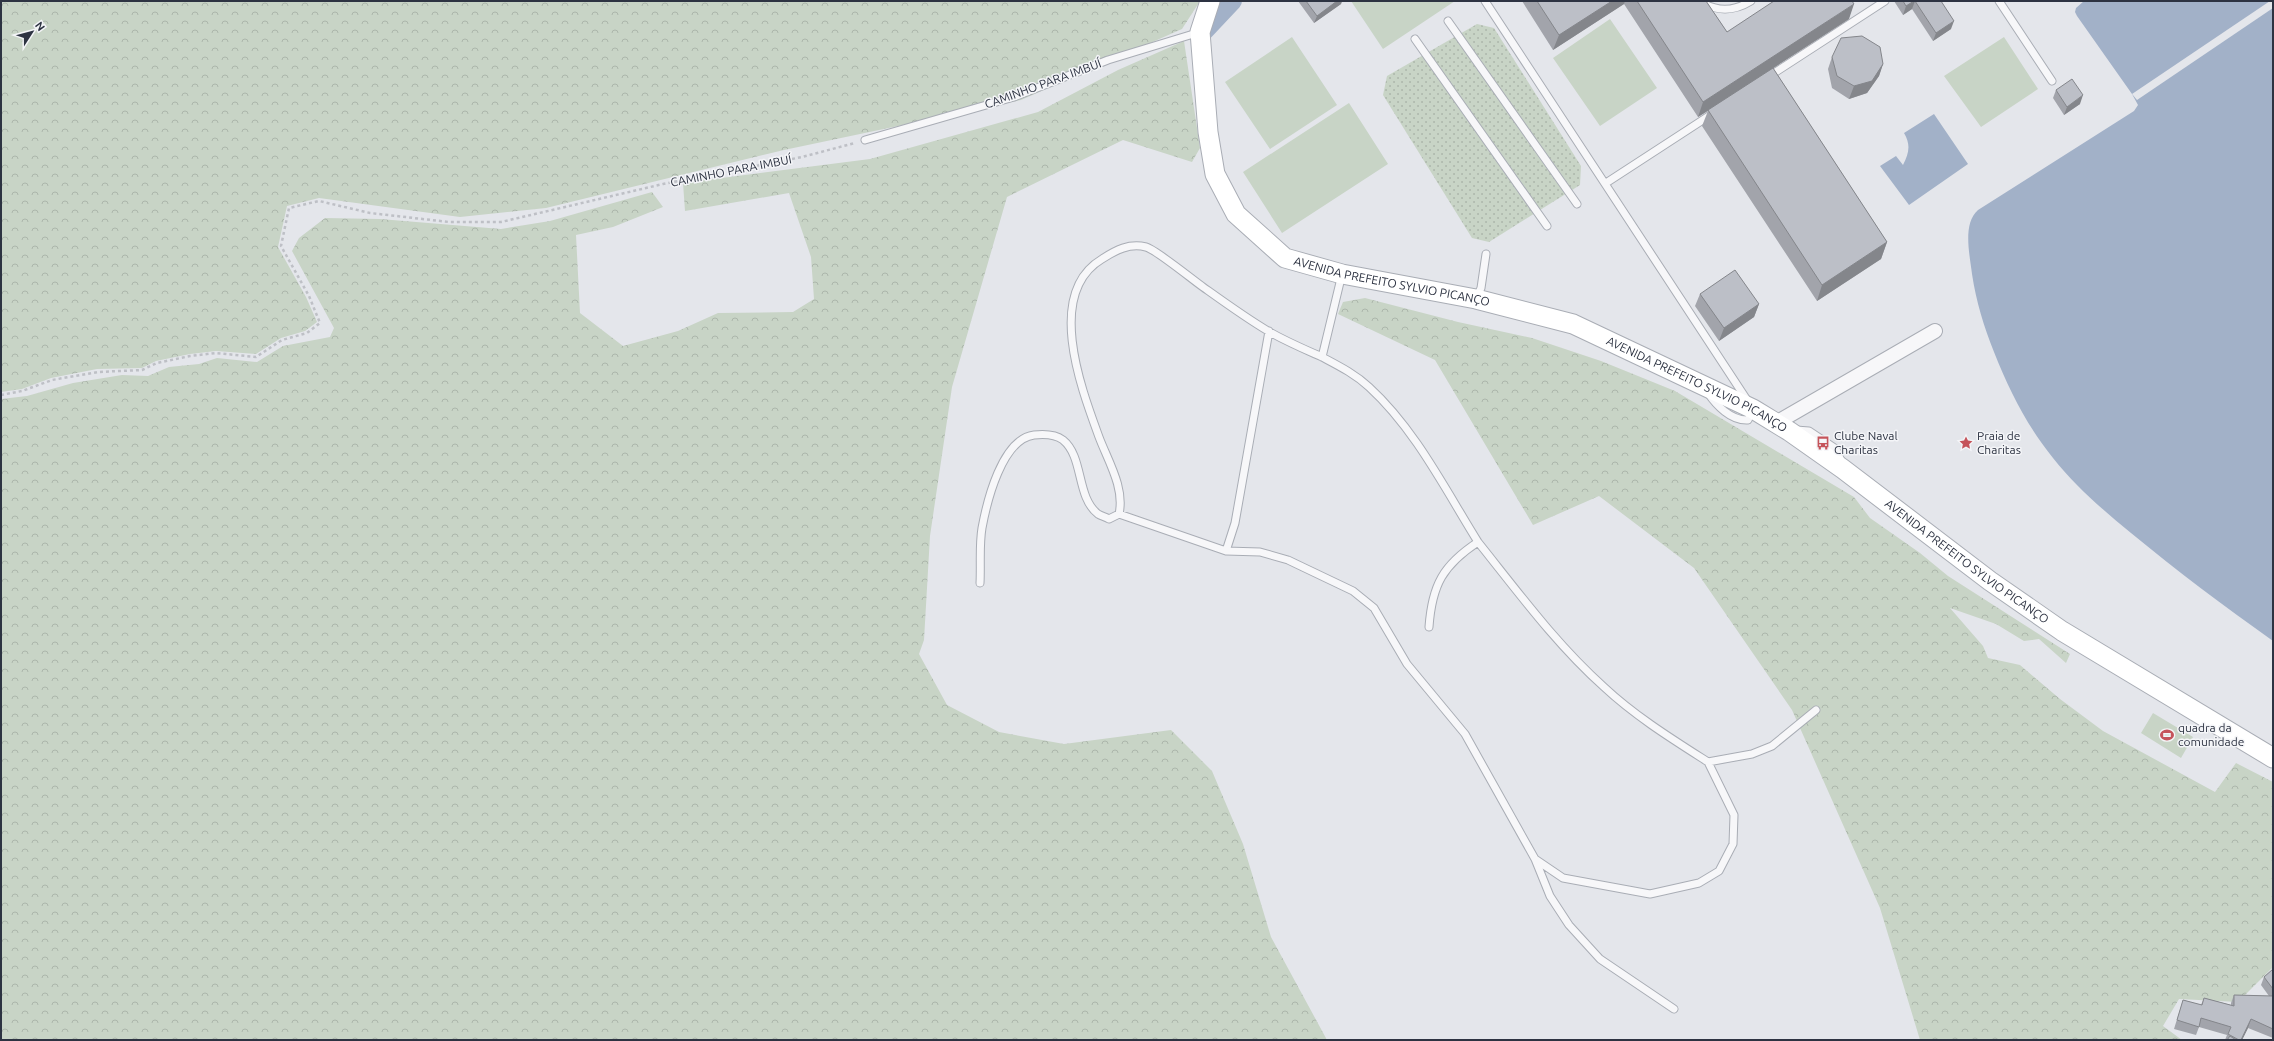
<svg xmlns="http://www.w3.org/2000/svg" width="2274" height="1041" font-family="Ubuntu,sans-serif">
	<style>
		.green { fill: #c8d4c6 }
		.forest { fill: url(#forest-crowns) }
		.park { fill: url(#park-dots) }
		.water { fill: #a2b1c8 }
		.pier { fill: #e4e6eb }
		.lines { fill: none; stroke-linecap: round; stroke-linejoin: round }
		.canal { stroke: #a2b1c8; stroke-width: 18 }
		.lane-casing { stroke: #a9adb5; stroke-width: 9 }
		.street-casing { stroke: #a9adb5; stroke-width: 16 }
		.secondary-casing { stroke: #a9adb5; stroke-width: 21 }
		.path { stroke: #bec0c6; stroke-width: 2.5; stroke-dasharray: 3 3; stroke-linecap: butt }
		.lane { stroke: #f7f7f9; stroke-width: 7 }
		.street { stroke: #f7f7f9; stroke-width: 14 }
		.secondary { stroke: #fff; stroke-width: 19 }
		.wall { fill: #a2a4ab }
		.shaded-wall { fill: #84868b }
		.building { fill: #bcbfc7; stroke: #84868b }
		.labels { text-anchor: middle; stroke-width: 3; stroke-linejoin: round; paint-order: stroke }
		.street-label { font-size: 12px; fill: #2d3342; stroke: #f4f5f8 }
		.poi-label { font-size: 12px; fill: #2d3342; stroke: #f4f5f8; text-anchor: start }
	</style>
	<defs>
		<pattern id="forest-crowns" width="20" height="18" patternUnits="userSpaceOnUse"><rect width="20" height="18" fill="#c8d4c6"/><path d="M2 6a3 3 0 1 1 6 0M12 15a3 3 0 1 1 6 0" fill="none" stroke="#acb6ab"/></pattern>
		<pattern id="park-dots" width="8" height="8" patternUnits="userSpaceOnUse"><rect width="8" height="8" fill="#c8d4c6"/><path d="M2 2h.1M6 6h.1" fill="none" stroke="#acb6ab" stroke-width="1.8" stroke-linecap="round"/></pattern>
	</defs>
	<rect width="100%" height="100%" fill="#e4e6eb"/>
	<!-- green -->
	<path class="green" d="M1351,1H1455L1383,49Z
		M1610,19L1657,88L1600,126L1553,58Z
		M1292,37L1337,105L1270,149L1225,82Z
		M2004,37L2038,89L1981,127L1944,76Z
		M1349,103L1388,164L1282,233L1243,172Z
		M2153,713L2193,737L2181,758L2141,733Z"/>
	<!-- forest -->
	<path class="forest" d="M1,1H1200L1182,29L1021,100L784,150L546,208L460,217L319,198L287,206L278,247L306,297L317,322L305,331L281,338L256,354L216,351L190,354L156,361L142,368L97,369L51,378L22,389L1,392Z
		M1184,41L1200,148L1192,162L1123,140L1007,197L952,387L930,536L924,640L919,654L947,705L999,732L1064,744L1171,730L1212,771L1243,844L1271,937L1327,1040H1V399L27,396L73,383L122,375L148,376L169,367L199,364L217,358L257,362L283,346L330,337L334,328L292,251L299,238L325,218L380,219L501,229L550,221L652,192L663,207L613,227L576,235L580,313L623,346L678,331L718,313L793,312L814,299L811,257L789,193L685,211L683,183L870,159L1038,112L1118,70Z
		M1365,298L1458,322L1532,338L1601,361L1675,391L1854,497L1870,518L1920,553L1948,576L2070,654L2066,663L2039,639L2024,641L1996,624L1950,608L1983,646L1988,658L2020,665L2060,699L2103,731L2215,792L2236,763L2273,782V967L2238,1002L2179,999L2163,1026L2182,1040H1920L1880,908L1792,710L1694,568L1599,496L1533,525L1435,360L1338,314L1343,302Z"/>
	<!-- park -->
	<path class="park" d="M1477,24L1494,28L1581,166L1580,185L1489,242L1472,238L1383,95L1387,76Z"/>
	<!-- water -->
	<path class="water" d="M2084,1H2273V641C2224,606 2177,571 2131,533C2103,510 2075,486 2053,458C2027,426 2009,390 1994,352C1984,327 1976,301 1972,274C1970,256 1962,224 1978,210L2134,111L2138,105L2132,94L2077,16L2075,12L2076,8Z
		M1934,114L1968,164L1909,205L1880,166L1896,156L1903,165C1909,153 1911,145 1904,133Z"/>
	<!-- pier -->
	<path class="pier" d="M2270,1H2273V8L2137,100L2132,94Z"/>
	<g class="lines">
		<!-- canal -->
		<path class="canal" d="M1201,35L1233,1"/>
		<!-- lane casing -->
		<g class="lane-casing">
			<path id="lane" d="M1485,1L1747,400
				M1699,1C1717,12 1733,12 1751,1
				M1999,1L2052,81
				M1448,21L1577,204
				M1415,39L1547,226
				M1768,77L1885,1
				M865,140L1014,97L1108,60L1200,32
				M1606,183L1712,114
				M1342,274L1322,357C1339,366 1355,374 1369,387C1415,429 1445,489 1478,542C1443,565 1432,585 1429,627
				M1476,299L1481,288L1486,254
				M1708,393C1716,405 1731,421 1748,420L1753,409
				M1796,430L1809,431L1836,449L1842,463
				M1119,514L1226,551L1260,552L1288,560L1353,591L1374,608L1407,664L1465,734L1535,859L1563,878L1650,894L1699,883L1719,871L1733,844L1734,815L1708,762L1752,754L1772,746L1816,710
				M1478,542C1518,592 1556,644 1604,687C1635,716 1672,739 1708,762
				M1226,551L1235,523L1269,331
				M980,583C981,565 979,546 982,528C987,501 1002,439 1034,435C1043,434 1055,434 1063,440C1084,457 1076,497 1098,514C1101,516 1106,517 1109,519L1119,514C1125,488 1108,461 1099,437C1081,388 1045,293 1102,259C1116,250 1129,243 1146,247C1155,249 1193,280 1203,287C1224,302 1246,318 1268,331C1285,341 1304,349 1322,357
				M1535,859L1550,896L1569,925L1600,959L1674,1009"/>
		</g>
		<!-- street casing -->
		<g class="street-casing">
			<path id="street" d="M1776,423L1935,331"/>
		</g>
		<!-- secondary casing -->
		<g class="secondary-casing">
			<g id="secondary">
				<path id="s1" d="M1210,1L1200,32L1208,132L1215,174L1236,214L1285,258L1342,274L1476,299L1573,324L1753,409L1789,431L1843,469L1990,581L2062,631L2273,758"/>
			</g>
		</g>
		<!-- path -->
		<path class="path" d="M1,395L22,391L52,380L98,372L142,370L157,363L190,356L216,353L256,357L282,340L307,333L320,323L309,296L281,246L289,208L319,201L370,213L449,222H501L663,184L802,157L855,143"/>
		<!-- lane -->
		<use href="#lane" class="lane"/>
		<!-- street -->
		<use href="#street" class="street"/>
		<!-- secondary -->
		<use href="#secondary" class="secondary"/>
	</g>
	<!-- wall -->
	<path class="wall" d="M1298,1H1342L1341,4L1314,23Z
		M1522,1H1706L1727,32L1849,19L1773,68L1887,242L1881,259L1817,301L1702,126L1708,111L1698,117L1624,4L1553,50Z
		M1894,1H1941L1951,29L1933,41L1912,9L1903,15Z
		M1832,57L1883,64L1879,76L1867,93L1849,99L1832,88L1828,69Z
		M2056,90L2080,104L2064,115L2053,98Z
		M1700,294L1759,304L1754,317L1719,341L1695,306Z
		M2273,969V1038L2248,1028L2242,1040H2225L2227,1035L2199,1027L2196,1035L2174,1029L2183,1000L2201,1005L2204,998L2231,1005V1003L2234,995L2269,996L2261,985L2264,977Z"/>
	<!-- shaded-wall -->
	<path class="shaded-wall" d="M1337,1H1342L1341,4L1314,23L1317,16Z
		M1612,1H1625L1624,4L1553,50L1559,35Z
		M1915,1L1912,9L1903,15L1906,6Z
		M1854,4L1849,19L1698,117L1703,102Z
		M1954,21L1951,29L1933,41L1936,33Z
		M1883,64L1879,76L1867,93L1849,99L1854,86Z
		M2083,95L2080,104L2064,115L2067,107Z
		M1887,242L1881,259L1817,301L1822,285Z
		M1759,304L1754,317L1719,341L1724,328Z
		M2251,1019L2248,1028L2242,1040H2241Z"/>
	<!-- building -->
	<path class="building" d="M1306,1H1337L1317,16Z
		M1537,1H1612L1559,35Z
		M1637,1H1706L1727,32L1774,1H1852L1854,4L1703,102Z
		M1903,1H1914L1906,6Z
		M1915,1H1941L1954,21L1936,33Z
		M1862,36L1880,47L1883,64L1872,81L1854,86L1837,76L1832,57L1841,38Z
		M1773,68L1887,242L1822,285L1708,110Z
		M2072,79L2083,95L2067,107L2056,90Z
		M1735,270L1759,304L1724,328L1700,294Z
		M2273,969V989L2264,977Z
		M2234,995L2273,996V1029L2251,1019L2241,1040H2239L2228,1034L2231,1027L2201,1018L2199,1027L2177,1020L2183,1000L2202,1005L2204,998L2234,1006Z
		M2230,1036L2236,1040H2227Z"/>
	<!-- icons -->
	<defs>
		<g id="bus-bare" transform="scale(1.08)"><path d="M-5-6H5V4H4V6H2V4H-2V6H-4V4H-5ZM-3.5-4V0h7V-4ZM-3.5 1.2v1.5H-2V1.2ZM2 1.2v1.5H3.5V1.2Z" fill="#c5545b" stroke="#f4f5f8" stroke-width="2.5" paint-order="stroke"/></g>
		<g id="sight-bare" transform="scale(1.08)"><path d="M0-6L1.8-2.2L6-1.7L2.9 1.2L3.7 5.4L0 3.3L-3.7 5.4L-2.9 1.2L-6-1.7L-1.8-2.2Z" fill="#c5545b" stroke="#f4f5f8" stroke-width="2.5" paint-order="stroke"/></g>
		<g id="stadium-bare" transform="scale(1.08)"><path d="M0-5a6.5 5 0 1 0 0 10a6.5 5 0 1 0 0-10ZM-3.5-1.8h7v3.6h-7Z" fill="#c5545b" stroke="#f4f5f8" stroke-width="2.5" paint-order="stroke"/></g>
	</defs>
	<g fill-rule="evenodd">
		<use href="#bus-bare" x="1823" y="443"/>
		<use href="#sight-bare" x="1966" y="443"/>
		<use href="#stadium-bare" x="2167" y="735"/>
	</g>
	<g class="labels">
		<!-- street labels -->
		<g class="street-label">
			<text transform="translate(1043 84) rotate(-20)" y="4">CAMINHO PARA IMBUÍ</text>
			<text transform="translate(731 171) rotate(-11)" y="4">CAMINHO PARA IMBUÍ</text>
			<text dy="4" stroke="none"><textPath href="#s1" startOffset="396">AVENIDA PREFEITO SYLVIO PICANÇO</textPath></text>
			<text dy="4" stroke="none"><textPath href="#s1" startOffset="720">AVENIDA PREFEITO SYLVIO PICANÇO</textPath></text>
			<text dy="4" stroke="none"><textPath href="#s1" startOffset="1044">AVENIDA PREFEITO SYLVIO PICANÇO</textPath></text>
		</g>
		<!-- poi labels -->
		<g class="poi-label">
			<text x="1834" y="440">Clube Naval<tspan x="1834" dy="14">Charitas</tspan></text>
			<text x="1977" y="440">Praia de<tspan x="1977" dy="14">Charitas</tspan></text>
			<text x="2178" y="732">quadra da<tspan x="2178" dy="14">comunidade</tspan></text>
		</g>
	</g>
	<!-- border -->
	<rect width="2274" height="1041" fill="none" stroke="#2d3342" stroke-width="4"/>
	<!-- north arrow -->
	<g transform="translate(32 32) rotate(54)" stroke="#f4f5f8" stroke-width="3" paint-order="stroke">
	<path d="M0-3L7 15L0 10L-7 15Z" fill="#2d3342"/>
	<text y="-6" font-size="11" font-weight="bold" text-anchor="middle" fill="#2d3342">N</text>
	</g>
</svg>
